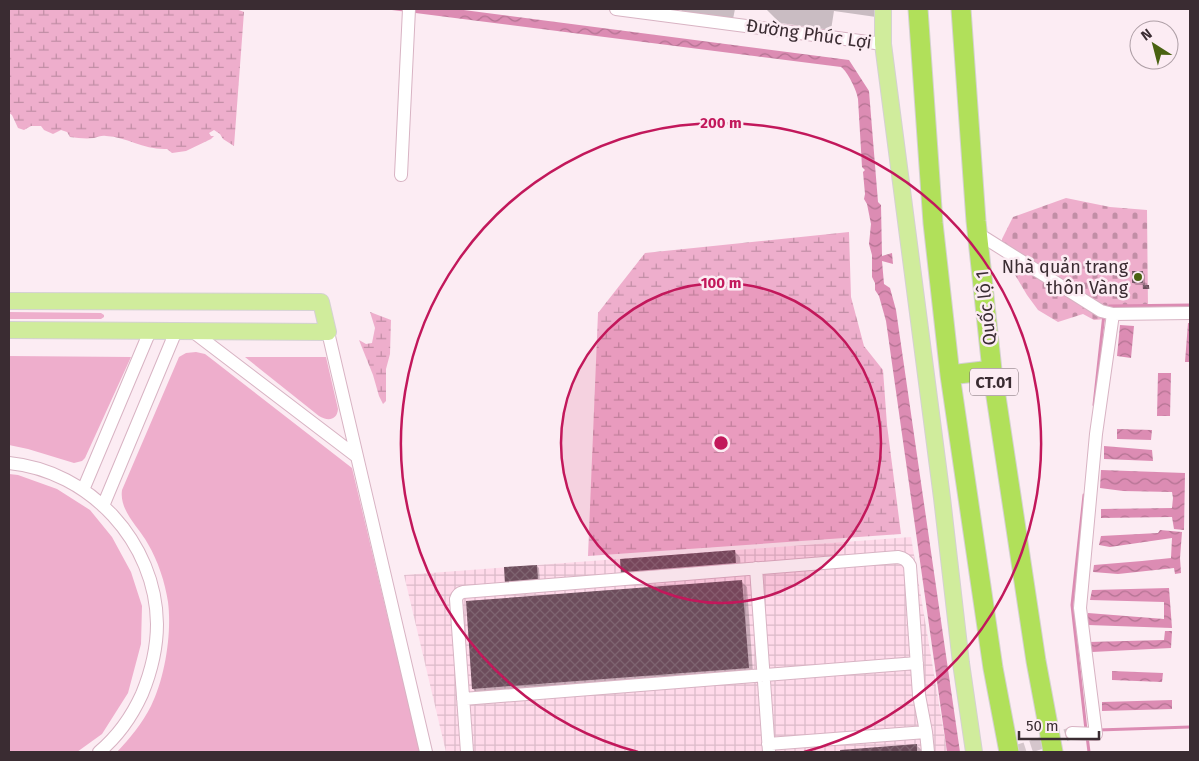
<svg xmlns="http://www.w3.org/2000/svg" width="1199" height="761" font-family="'Fira Sans',sans-serif">
	<style>
		.industrial { fill: url(#industrial-grid) }
		.green { fill: #eeaecc }
		.wetland { fill: url(#wetland-marsh) }
		.cemetery { fill: url(#cemetery-stones) }
		.water { fill: url(#water-waves) }
		.shadow { fill: #0003 }
		.lines { fill: none; stroke-linecap: round; stroke-linejoin: round }
		.stream { stroke: #dc8cb3; stroke-width: 3 }
		.building { fill: url(#building-cross-hatch) }
		.minor-tunnel { stroke: #d5c6cc; stroke-width: 12; stroke-dasharray: 12 6; stroke-linecap: butt }
		.minor-casing { stroke: #d8b3c3; stroke-width: 14 }
		.major-casing { stroke: #d4d1d2; stroke-width: 18 }
		.highway-casing { stroke: #d4d1d2; stroke-width: 21 }
		.minor { stroke: #fff; stroke-width: 12 }
		.major { stroke: #d0ec9c; stroke-width: 16 }
		.highway { stroke: #b1e05a; stroke-width: 19 }
		.ring { fill: none; stroke: #c2185b; stroke-width: 2.5 }
		.poi-dot { fill: #496211; stroke: #fcecf3; stroke-width: 2 }
		.labels { text-anchor: middle; stroke-width: 5; stroke-linejoin: round; paint-order: stroke }
		.shield { fill: #fcecf3; stroke: #74666c; stroke-width: 1 }
		.shield-label { font-size: 16px; font-weight: bold; fill: #3a2c32 }
		.street-label { font-size: 18px; fill: #3a2c32; stroke: #fcecf3 }
		.poi-label { font-size: 18px; fill: #3a2c32; stroke: #fcecf3; text-anchor: end }
		.centre { fill: #c2185b; stroke: #fcecf3; stroke-width: 2.5 }
		.ring-label { font-size: 15px; text-anchor: middle; font-weight: bold; fill: #c2185b; stroke: #fcecf3; stroke-width: 5; stroke-linejoin: round; paint-order: stroke }
	</style>
	<defs>
		<pattern id="industrial-grid" width="8" height="8" patternUnits="userSpaceOnUse" patternTransform="scale(1.25)"><rect width="8" height="8" fill="#ffdaea"/><path d="M0 4h8M4 0v8" fill="none" stroke="#dbbbc9"/></pattern>
		<pattern id="wetland-marsh" width="20" height="14" patternUnits="userSpaceOnUse" patternTransform="scale(1.25)"><rect width="20" height="14" fill="#eeaecc"/><path d="M1 5h8M5 5V1M11 12h8M15 12V8" fill="none" stroke="#c28ea6"/></pattern>
		<pattern id="cemetery-stones" width="16" height="16" patternUnits="userSpaceOnUse" patternTransform="scale(1.25)"><rect width="16" height="16" fill="#eeaecc"/><path d="M2 7V4a2 2 0 0 1 4 0v3zM10 15v-3a2 2 0 0 1 4 0v3z" fill="#c28ea6"/></pattern>
		<pattern id="water-waves" width="16" height="10" patternUnits="userSpaceOnUse" patternTransform="scale(1.25)"><rect width="16" height="10" fill="#dc8cb3"/><path d="M0 5q4-4 8 0t8 0" fill="none" stroke="#b37392"/></pattern>
		<pattern id="building-cross-hatch" width="8" height="8" patternUnits="userSpaceOnUse" patternTransform="scale(1.25)"><rect width="8" height="8" fill="#6d4d5c"/><path d="M0 0l8 8M0 8l8-8" fill="none" stroke="#7e6470"/></pattern>
	</defs>
	<rect width="100%" height="100%" fill="#fcecf3"/>
	<!-- industrial -->
	<path class="industrial" d="M911,537L947,752H446L404,575Z"/>
	<!-- green -->
	<path class="green" d="M9,312L101,313L104,315V317L101,319H9Z
		M196,352L205,354L209,357L352,468L420,752H117C130,738 142,724 151,706C165,678 172,633 168,602C165,582 158,561 148,544C139,527 119,511 122,490L179,357L186,353Z
		M9,356L131,357L85,458L82,461L74,463L28,449L9,445Z
		M245,357H326L338,409C337,421 327,421 319,416Z
		M9,474L18,475L57,489L90,510L112,537L131,572L142,606L141,644L128,693L102,734L77,752H9Z"/>
	<!-- wetland -->
	<path class="wetland" d="M9,9H236L244,12L234,146L223,139L220,134L214,130L209,133L211,136H214L211,139L186,151L172,153L167,149C144,150 127,137 106,136C102,135 98,137 94,138C86,139 78,138 70,137L67,132L61,130L53,134L44,130L41,126H31L24,130L18,128L12,115L9,113Z
		M849,232L851,297L864,346L883,370L887,425L901,534L588,556L598,313L645,253Z
		M370,312L391,320L390,354L386,369V401L383,404L379,396L373,375L359,340L366,344L372,343L375,328Z"/>
	<!-- cemetery -->
	<path class="cemetery" d="M1066,198L1110,207L1147,210L1148,308L1109,309L1106,319L1094,320L1083,314L1058,322L1038,310L1027,295L1002,253V239L1013,217Z"/>
	<!-- water -->
	<path class="water" d="M384,9H456L849,60L869,91L878,202L881,205L882,256L892,253L893,264L882,261L884,284L890,288L896,310L960,752H947L886,321L879,296L875,290V283L872,277V255L869,244L871,224L867,204L864,199L865,194L863,172L865,170L862,167L858,99C857,91 848,72 841,67Z
		M1188,323H1190V362H1185Z
		M1120,325L1134,326L1131,358L1117,356Z
		M1158,373H1171L1170,416H1157Z
		M1117,429L1152,430L1151,440L1117,439Z
		M1104,446L1152,450L1153,461L1104,459Z
		M1101,470L1185,473L1184,530L1174,529L1172,517L1101,518V509L1172,508L1173,498L1172,492L1123,491L1100,488Z
		M1160,530L1182,532L1180,558L1181,573L1175,574L1174,568L1118,574L1093,572L1094,565L1142,561L1171,558L1172,538L1110,547L1099,545L1101,536L1158,533Z
		M1169,588L1172,628L1088,625V613L1164,619V602L1090,600L1092,590Z
		M1165,631H1172L1171,648L1092,652L1088,642L1164,640Z
		M1112,671L1163,673L1162,682L1112,680Z
		M1172,700V709L1102,711V702Z"/>
	<!-- shadow -->
	<path class="shadow" d="M680,9H735L733,19L682,11Z
		M766,9H885L883,18L834,11L831,30L780,23Z
		M1143,272L1145,275V286H1149L1150,289H1145L1144,285H1136L1133,283Z
		M734,551L740,557L741,570L627,579Z
		M537,566L539,568L540,582L509,584L506,582Z
		M742,582L747,587L753,673L478,694L473,689Z
		M916,745L922,750V752H841V751Z"/>
	<g class="lines">
		<!-- stream -->
		<path class="stream" d="M1107,308L1109,306L1190,305
			M1094,405L1104,314
			M1084,495L1072,605L1086,730
			M1098,730L1190,727
			M1087,736L1089,752"/>
	</g>
	<!-- building -->
	<path class="building" d="M1132,271H1143V283H1132Z
		M1143,285H1149V289H1143Z
		M735,550L736,565L621,574L620,559Z
		M537,565L538,580L505,582L504,567Z
		M742,580L749,668L472,689L466,601Z
		M917,744V752H840V750Z"/>
	<g class="lines">
		<!-- minor-tunnel -->
		<path class="minor-tunnel" d="M1014,752L1072,733"/>
		<!-- minor casing -->
		<g class="minor-casing">
			<path id="minor" d="M616,9L883,44
				M401,175L409,9
				M977,233L1101,311L1113,314L1190,313
				M192,331L356,456
				M328,332L426,752
				M9,463C90,471 156,542 157,624C157,649 151,672 142,694C132,716 117,737 99,752
				M83,490L150,331
				M103,506L176,331
				M756,568L769,752
				M463,699L917,663
				M1072,733L1096,734L1080,608L1096,434L1113,314
				M768,744L926,732
				M467,752L456,599C457,595 459,593 463,592L898,557C904,558 907,560 910,566L919,695L926,732L928,752"/>
		</g>
		<!-- major casing -->
		<g class="major-casing">
			<path id="major" d="M883,9V44L942,498L961,663L974,752
				M9,301L321,302L328,332L9,330"/>
		</g>
		<!-- highway casing -->
		<g class="highway-casing">
			<path id="highway" d="M918,9L933,223L950,375L993,668L1009,752
				M961,9L976,221L992,370L1036,661L1053,752
				M950,375L992,370"/>
		</g>
		<!-- minor -->
		<use href="#minor" class="minor"/>
		<!-- major -->
		<use href="#major" class="major"/>
		<!-- highway -->
		<use href="#highway" class="highway"/>
	</g>
	<!-- distance rings -->
	<circle cx="721" cy="443" r="160" fill="#c2185b" fill-opacity=".12"/>
	<g class="ring">
		<circle cx="721" cy="443" r="160"/>
		<path d="M638 752A320 320 0 1 1 804 752"/>
	</g>
	<!-- markers -->
	<circle class="poi-dot" cx="1138" cy="277" r="5"/>
	<g class="labels">
		<!-- shield labels -->
		<rect class="shield" x="970" y="368.5" width="48" height="27" rx="4"/>
		<g class="shield-label">
			<text x="994" y="388">CT.01</text>
		</g>
		<!-- street labels -->
		<g class="street-label">
			<text transform="translate(809 34) rotate(8)" y="6">Đường Phúc Lợi</text>
			<text transform="translate(986 308) rotate(-96)" y="6">Quốc lộ 1</text>
		</g>
		<!-- poi labels -->
		<g class="poi-label">
			<text x="1128" y="273">Nhà quản trang<tspan x="1128" dy="21">thôn Vàng</tspan></text>
		</g>
	</g>
	<circle cx="721" cy="443" r="8" class="centre"/>
	<g class="ring-label">
		<text x="721" y="128">200 m</text>
		<text x="721" y="288">100 m</text>
	</g>
	<!-- border -->
	<rect width="1199" height="761" fill="none" stroke="#3a2c32" stroke-width="20"/>
	<!-- north arrow -->
	<g transform="translate(1154 45) rotate(324)"><circle r="24" fill="#fcecf3" stroke="#ae9fa6"/>
	<path d="M0-4L9 19L0 12L-9 19Z" fill="#496211"/>
	<text y="-8" font-size="14" font-weight="bold" text-anchor="middle" fill="#3a2c32">N</text>
	</g>
	<!-- scale -->
	<path d="M1019 731v8h80v-8" fill="none" stroke="#3a2c32" stroke-width="2.5"/>
	<text x="1026" y="731" font-size="15" fill="#3a2c32" stroke="#fcecf3" stroke-width="4" paint-order="stroke">50 m</text>
</svg>
